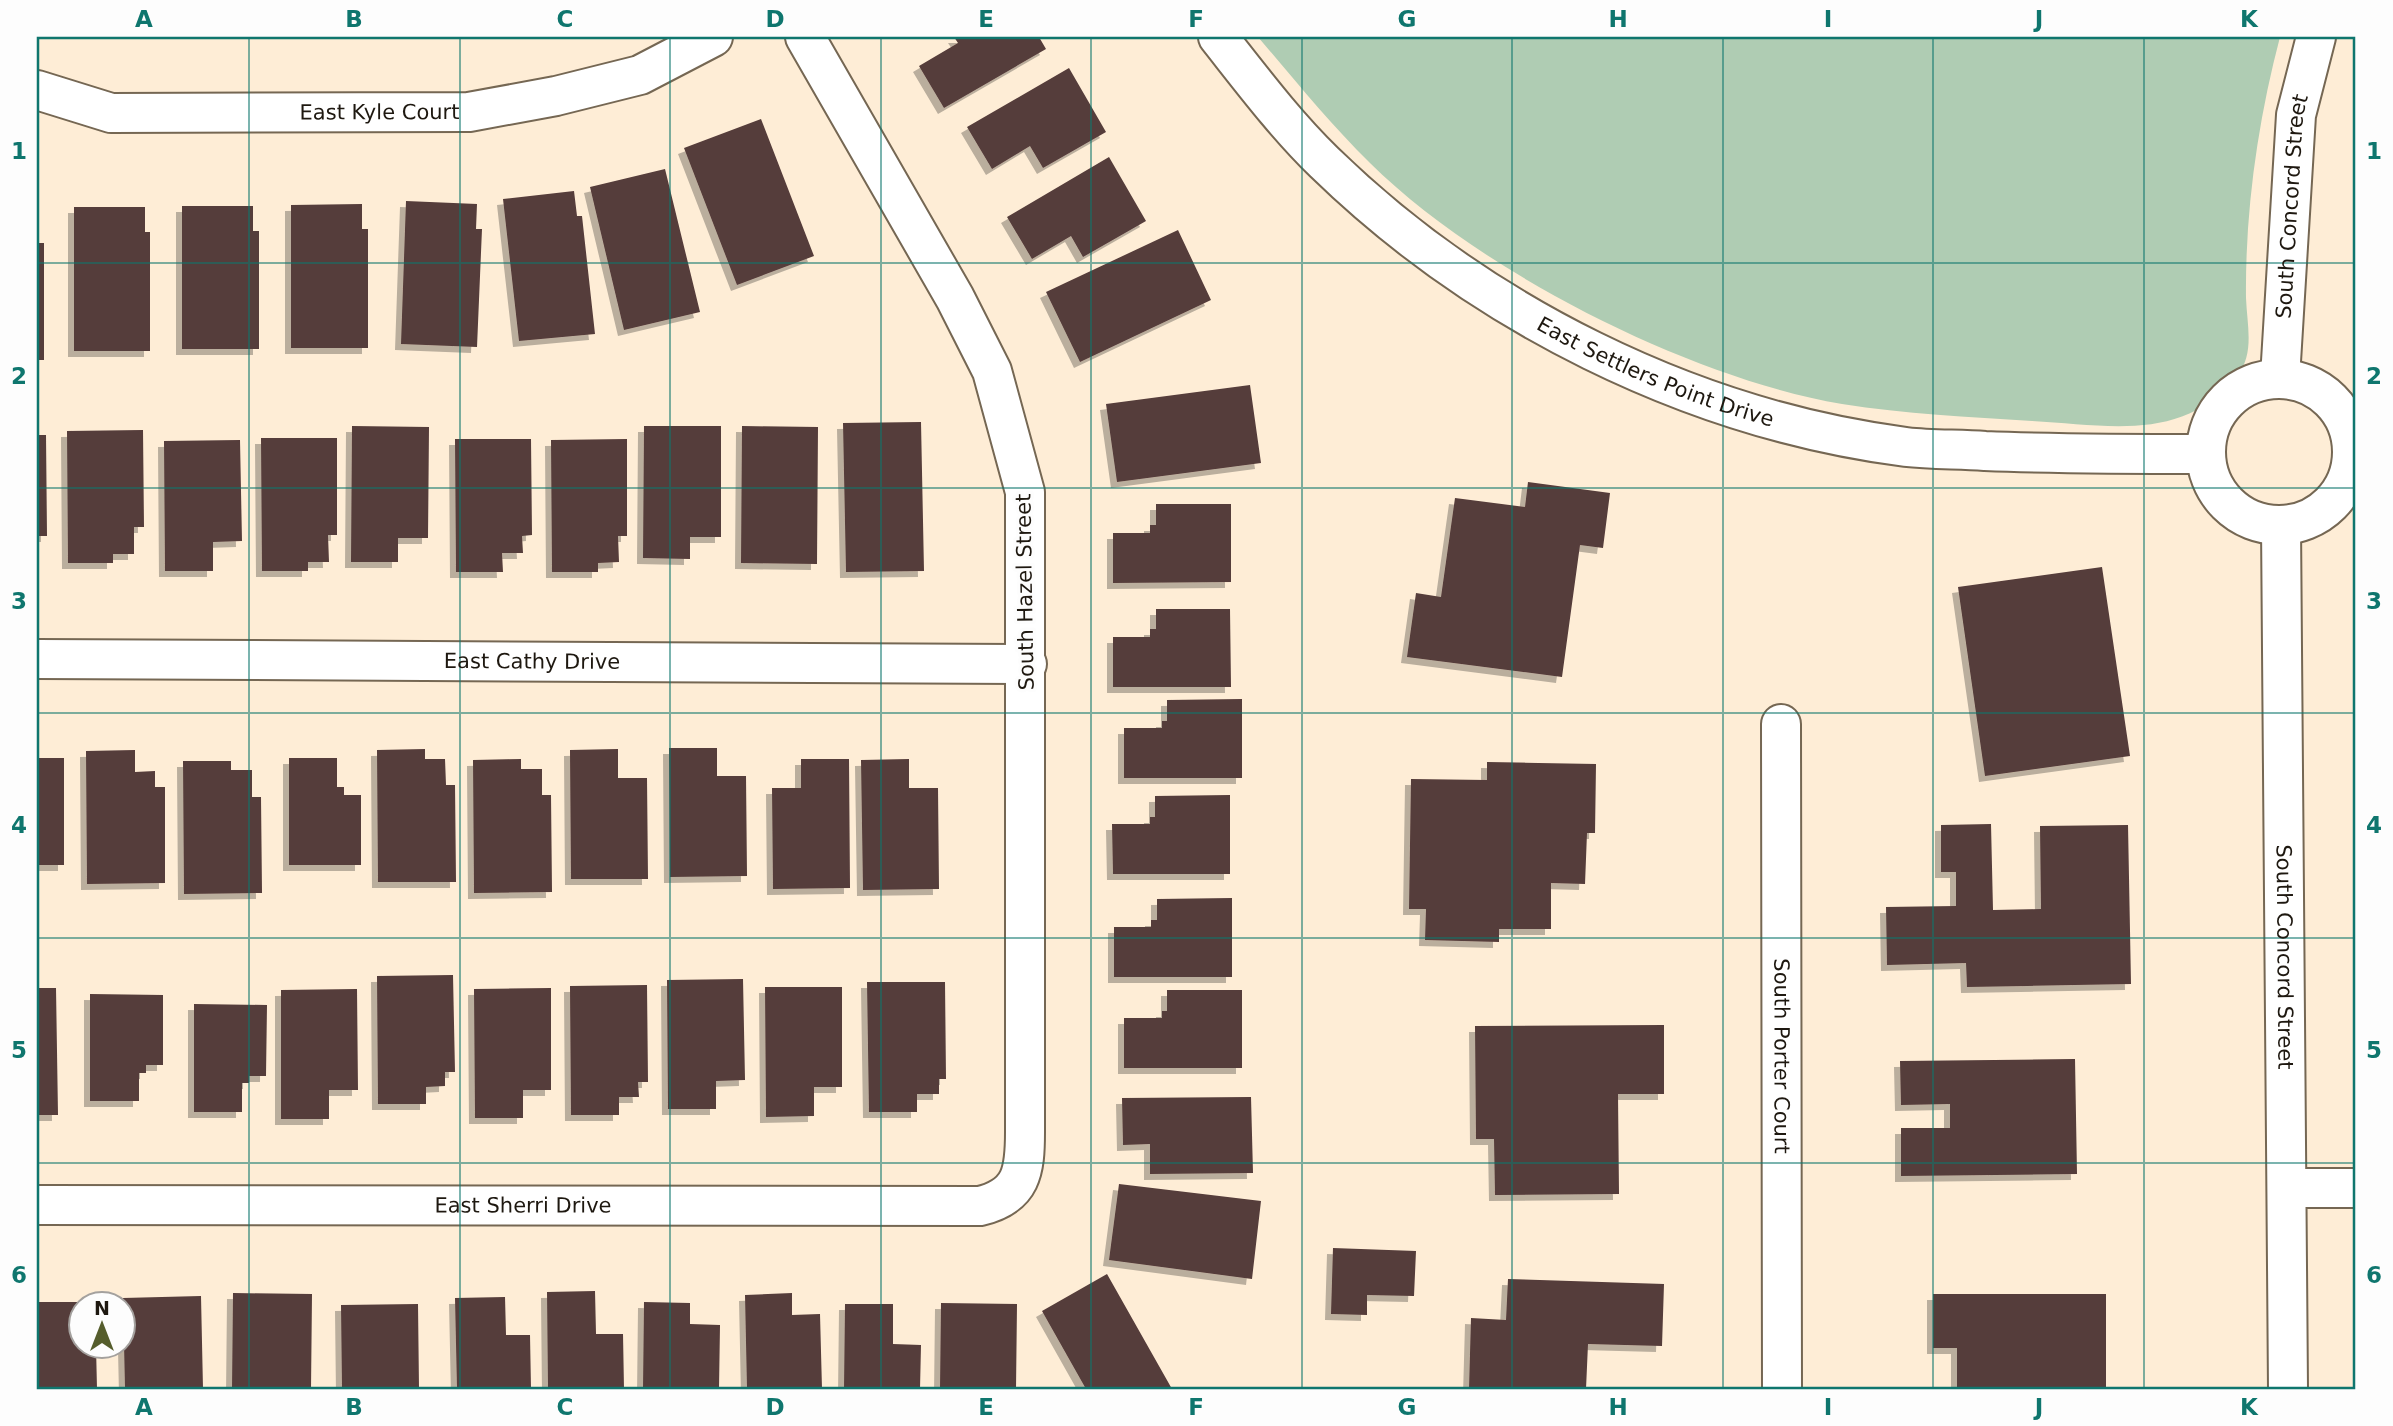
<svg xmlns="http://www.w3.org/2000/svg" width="2393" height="1426" font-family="'DejaVu Sans',sans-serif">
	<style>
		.green { fill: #afccb3 }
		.building { fill: #553c3a; filter: url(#shadow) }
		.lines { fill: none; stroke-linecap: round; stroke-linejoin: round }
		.street-casing { stroke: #756753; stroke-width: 42 }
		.secondary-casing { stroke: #756753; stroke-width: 42 }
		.street { stroke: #fff; stroke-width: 38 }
		.secondary { stroke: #fff; stroke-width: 38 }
		.grid { fill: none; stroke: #0f766e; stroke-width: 2; stroke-opacity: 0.55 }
		.labels { text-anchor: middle; stroke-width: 7; stroke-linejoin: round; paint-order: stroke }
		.street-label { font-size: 21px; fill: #1e1810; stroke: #fdfdfd }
		.neatline { fill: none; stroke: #0f766e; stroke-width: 2.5 }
		.grid-label { font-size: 23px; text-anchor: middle; font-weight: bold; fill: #0f766e }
	</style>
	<defs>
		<filter id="shadow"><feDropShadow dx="-6" dy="6" stdDeviation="0" flood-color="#0004"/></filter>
	</defs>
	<rect width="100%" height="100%" fill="#feedd6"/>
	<!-- green -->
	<path class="green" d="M1258,37H2280C2258,120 2245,211 2246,298C2247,325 2255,354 2237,376C2183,443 2108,425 2032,421C1969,417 1905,414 1842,404C1690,378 1480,272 1370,163C1330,124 1294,79 1258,37Z"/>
	<!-- building -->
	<path class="building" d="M954,37H1039L1046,49L944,108L919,66L958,43Z
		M1069,68L1106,132L1043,168L1030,146L992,169L967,127Z
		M761,119L814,256L737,285L684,148Z
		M1109,157L1146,221L1083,257L1071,236L1032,259L1007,217Z
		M665,169L700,312L624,330L590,187Z
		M574,191L577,216H582L595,334L519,341L503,199Z
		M406,201L477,204L476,229H482L477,347L401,344Z
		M362,204V229H368V348H291V205Z
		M182,206H253V231H259V349H182Z
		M74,207H145V232H150V351H74Z
		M1178,230L1211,300L1080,362L1046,292Z
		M37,243H44V360H37Z
		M1250,385L1261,463L1117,482L1106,404Z
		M921,422L924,571L846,572L843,423Z
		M352,426L429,427L428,538H398V562H351Z
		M644,426H721V537H690V559L643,558Z
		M742,426L818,427L817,564L741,563Z
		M143,430L144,527H134V554H113V563H68L67,431Z
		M37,435H46L47,536H37Z
		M261,438H337V535H328L329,562H308V571H262Z
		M455,439H531L532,535L522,536L523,553H502L503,572H456Z
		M627,439V536H618L619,562L598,563V572H552L551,440Z
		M240,440L242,541L213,542V571H165L164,441Z
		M1528,482L1610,493L1603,548L1580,545L1562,677L1407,657L1416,593L1441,597L1455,498L1525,507Z
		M1156,504H1231V582L1113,583V533H1150V525H1156Z
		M2102,567L2130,756L1985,776L1958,587Z
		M1156,609H1230L1231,687H1113V637H1150V629H1156Z
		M1242,699V778H1124V728H1162V721H1167V700Z
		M669,748H717V776H746L747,876L670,877Z
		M425,749V759H445L446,785H455L456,882H378L377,750Z
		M618,749V778H647L648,879H571L570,750Z
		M135,750V772L155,771V787H165V883L87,884L86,751Z
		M37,758H64V865H37Z
		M289,758H337V787H344V795H361V865H289Z
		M521,759V769H542V795H551L552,892L474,893L473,760Z
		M801,759H849L850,888L773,889L772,788H801Z
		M909,759V788H938L939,889L863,890L861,760Z
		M183,761H231V770H252V797H261L262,893L184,894Z
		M1487,762L1596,764L1595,833H1587L1585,884L1551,883V929H1499V942L1425,940L1426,909H1409L1411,779L1487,780Z
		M1230,795V874H1113L1112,824H1150V817H1155V796Z
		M1991,824L1993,910L2041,909L2040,826L2128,825L2131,984L1967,987L1966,963L1887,965L1886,907L1956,906V872H1941V825Z
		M1232,898V977H1114V927H1151V920H1157V899Z
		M453,975L455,1072H445V1086L426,1087V1104H378L377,976Z
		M743,979L745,1080L716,1081V1109H668L667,980Z
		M867,982H945L946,1079H939V1094H917V1112H869Z
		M647,985L648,1082H638L639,1097H619V1115H571L570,986Z
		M765,987H842V1087H814V1116L766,1117Z
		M37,988H56L58,1115H37Z
		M551,988V1090H523V1118H475L474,989Z
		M357,989L358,1090H329V1119H281V990Z
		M1167,990H1242V1068H1124V1018H1162V1011H1167Z
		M90,994L163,995V1065H146V1073H139V1101H90Z
		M194,1004L267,1005L266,1076H249V1083H242V1112H194Z
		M1664,1025V1094H1618L1619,1194L1495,1195L1494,1139H1476L1475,1026Z
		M2075,1059L2077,1174L1901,1176V1128H1950V1104L1901,1105L1900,1061Z
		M1251,1097L1253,1173L1150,1174V1144L1123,1145L1122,1098Z
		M1119,1184L1261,1201L1252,1279L1109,1260Z
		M1333,1248L1416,1251L1414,1296L1367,1295V1315L1331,1314Z
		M1107,1274L1172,1389H1086L1042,1311Z
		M1508,1279L1664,1284L1662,1346L1588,1344L1586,1389H1469L1471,1318L1506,1320Z
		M595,1291L596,1334H623L624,1389H548L547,1292Z
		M233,1293L312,1294L311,1389H232Z
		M792,1293V1315L820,1314L822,1389H747L745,1295Z
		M1933,1294H2106V1389H1957V1348H1933Z
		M201,1296L203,1389H125L123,1298Z
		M505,1297L506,1335H530L531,1389H457L455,1298Z
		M37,1302H80V1346H96L97,1389H37Z
		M644,1302L690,1303V1324L720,1325L719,1389H643Z
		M941,1303L1017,1304L1016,1389H940Z
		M418,1304L419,1389H342L341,1305Z
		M845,1304H893V1344L921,1345L920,1389H844Z"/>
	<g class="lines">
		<!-- street casing -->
		<g class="street-casing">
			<g id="street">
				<path id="s1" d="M37,90L111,113L469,112L556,96L640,75L713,37"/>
				<path id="s2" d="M37,659L1027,664"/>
				<path id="s3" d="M1781,724L1782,1389"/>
				<path d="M2289,1188H2356"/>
				<path id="s4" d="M37,1205L980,1206C1022,1196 1025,1171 1025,1132V492L992,371L955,298L805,37"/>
			</g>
		</g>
		<!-- secondary casing -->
		<g class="secondary-casing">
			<g id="secondary">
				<path id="s5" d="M1218,37C1252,80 1285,124 1324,162C1479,313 1690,419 1906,447C1932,450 1959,449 1985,451C2058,454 2132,454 2205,454"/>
				<path id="s6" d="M2280,378L2296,115L2316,37"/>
				<circle cx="2279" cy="452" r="73"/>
				<path id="s7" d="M2281,525L2288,1389"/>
			</g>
		</g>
		<!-- street -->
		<use href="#street" class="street"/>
		<!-- secondary -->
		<use href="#secondary" class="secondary"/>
	</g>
	<!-- grid -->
	<path class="grid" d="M249,37V1389M460,37V1389M670,37V1389M881,37V1389M1091,37V1389M1302,37V1389M1512,37V1389M1723,37V1389M1933,37V1389M2144,37V1389M37,263H2356M37,488H2356M37,713H2356M37,938H2356M37,1163H2356"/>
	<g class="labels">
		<!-- street labels -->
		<g class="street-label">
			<text dy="7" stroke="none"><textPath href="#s1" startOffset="346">East Kyle Court</textPath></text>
			<text dy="7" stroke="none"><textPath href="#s6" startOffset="172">South Concord Street</textPath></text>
			<text dy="7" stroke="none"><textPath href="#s5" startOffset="560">East Settlers Point Drive</textPath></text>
			<text transform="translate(1025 592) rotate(-91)" y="7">South Hazel Street</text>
			<text dy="7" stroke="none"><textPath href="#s2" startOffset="495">East Cathy Drive</textPath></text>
			<text dy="7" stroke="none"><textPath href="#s7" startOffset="432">South Concord Street</textPath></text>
			<text dy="7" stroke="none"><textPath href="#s3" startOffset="332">South Porter Court</textPath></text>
			<text dy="7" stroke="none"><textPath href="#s4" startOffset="486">East Sherri Drive</textPath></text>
		</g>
	</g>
	<!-- border -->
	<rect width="2393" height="1426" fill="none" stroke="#fdfdfd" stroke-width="77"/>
	<!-- north arrow -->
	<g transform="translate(102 1325)"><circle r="33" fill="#fdfdfd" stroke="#a4a19e" stroke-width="2"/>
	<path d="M0-5L12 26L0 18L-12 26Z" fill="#555d2c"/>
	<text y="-10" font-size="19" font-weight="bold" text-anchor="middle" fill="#1e1810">N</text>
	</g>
	<rect x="38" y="38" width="2316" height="1350" class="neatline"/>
	<g class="grid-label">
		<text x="144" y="27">A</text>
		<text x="354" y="27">B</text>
		<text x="565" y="27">C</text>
		<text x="775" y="27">D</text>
		<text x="986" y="27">E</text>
		<text x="1196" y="27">F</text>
		<text x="1407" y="27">G</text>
		<text x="1618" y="27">H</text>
		<text x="1828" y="27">I</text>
		<text x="2039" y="27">J</text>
		<text x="2249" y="27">K</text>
		<text x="19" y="159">1</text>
		<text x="2374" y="159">1</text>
		<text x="19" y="384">2</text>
		<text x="2374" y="384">2</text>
		<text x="19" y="609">3</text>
		<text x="2374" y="609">3</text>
		<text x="19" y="833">4</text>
		<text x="2374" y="833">4</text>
		<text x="19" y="1058">5</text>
		<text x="2374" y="1058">5</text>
		<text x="19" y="1283">6</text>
		<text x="2374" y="1283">6</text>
		<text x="144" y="1415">A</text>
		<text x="354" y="1415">B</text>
		<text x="565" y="1415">C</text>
		<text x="775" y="1415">D</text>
		<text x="986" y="1415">E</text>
		<text x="1196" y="1415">F</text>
		<text x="1407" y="1415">G</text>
		<text x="1618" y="1415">H</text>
		<text x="1828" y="1415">I</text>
		<text x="2039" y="1415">J</text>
		<text x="2249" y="1415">K</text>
	</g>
</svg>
